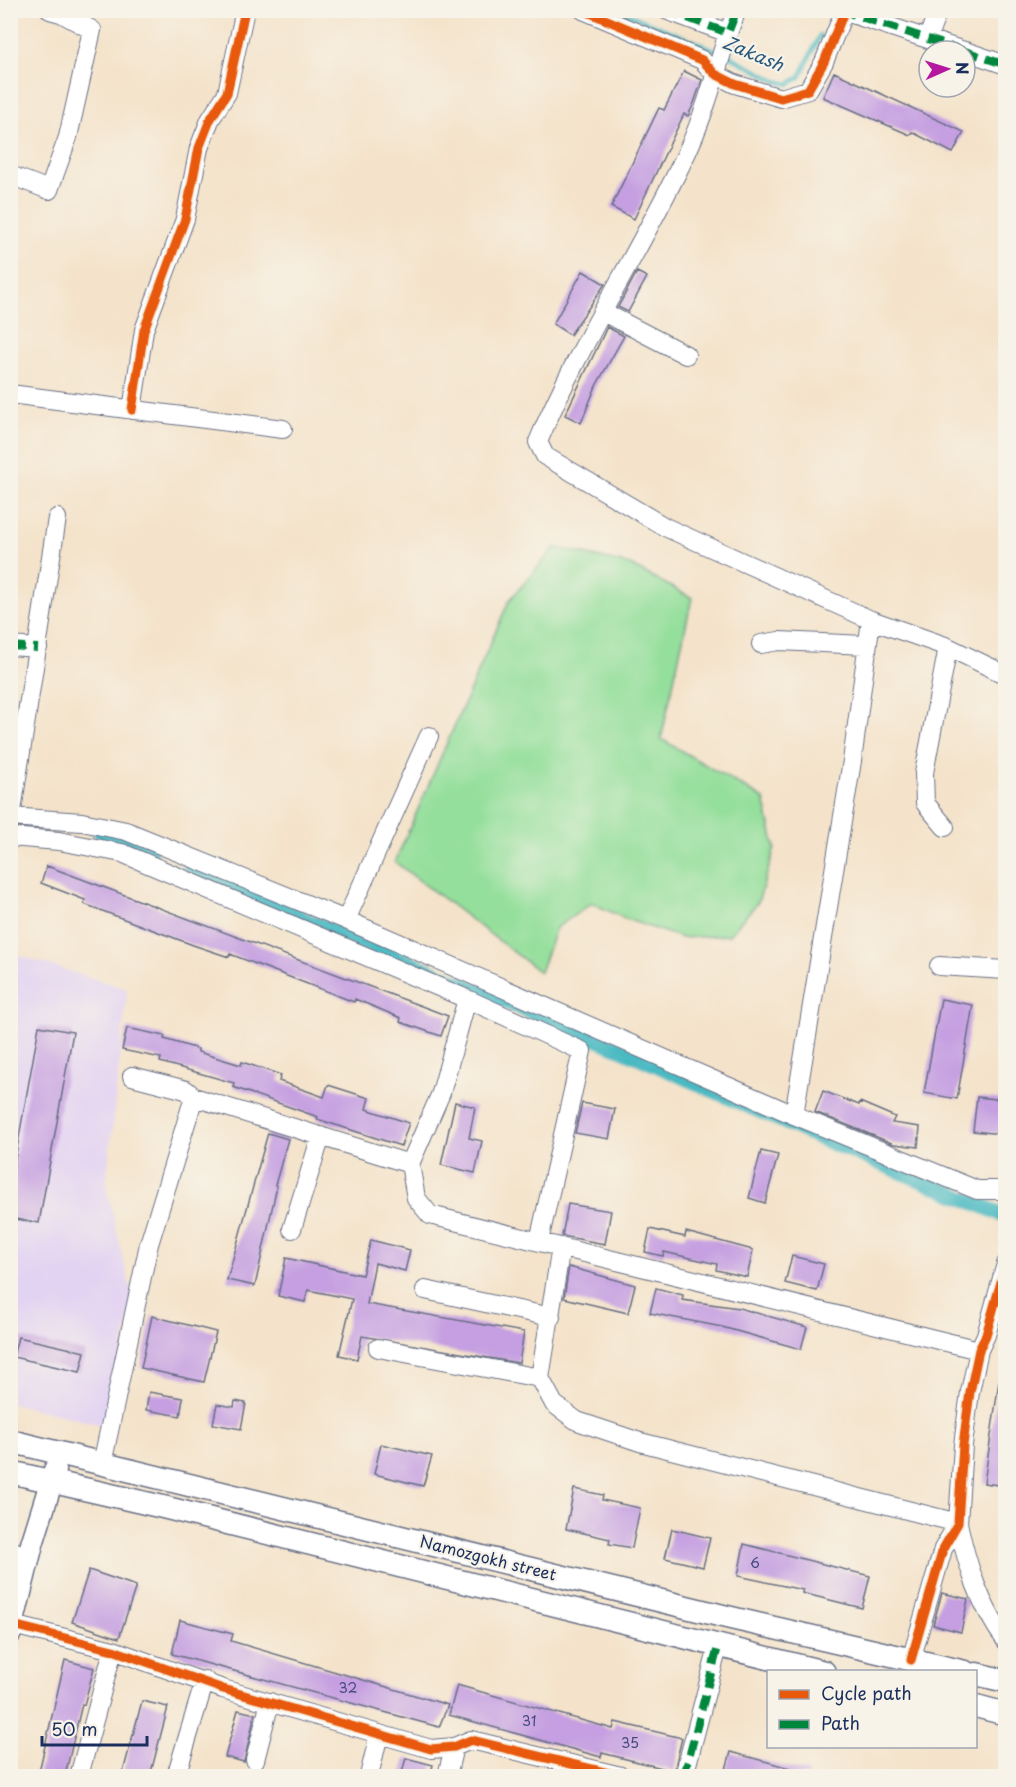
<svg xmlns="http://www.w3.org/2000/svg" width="1016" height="1787" font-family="'Playpen Sans',sans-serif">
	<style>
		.built { fill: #e3d3f2 }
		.green { fill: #94df9b; stroke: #58877c; stroke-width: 1.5 }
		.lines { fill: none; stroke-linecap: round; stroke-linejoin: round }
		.stream { stroke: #4ab9c2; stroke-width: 4.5 }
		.canal { stroke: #4ab9c2; stroke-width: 15 }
		.building { fill: #c59fe1 }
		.minor-casing { stroke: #676e84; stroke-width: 20 }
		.major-casing { stroke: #676e84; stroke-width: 25 }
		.minor { stroke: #fff; stroke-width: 18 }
		.major { stroke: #fff; stroke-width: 22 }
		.quiet { stroke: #00873e; stroke-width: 8; stroke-dasharray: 15 8; stroke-linecap: butt }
		.cycleway-casing { stroke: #f7f3e8; stroke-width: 13 }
		.cycleway { stroke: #e8590c; stroke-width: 9 }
		.labels { text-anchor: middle; stroke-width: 4.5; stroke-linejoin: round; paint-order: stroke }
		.number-label { font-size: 14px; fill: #464b7f }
		.street-label { font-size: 16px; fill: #1b2f5e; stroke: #f7f3e8 }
		.water-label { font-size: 18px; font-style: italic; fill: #29587c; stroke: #f7f3e8 }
	</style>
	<rect width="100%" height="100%" fill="#f7f3e8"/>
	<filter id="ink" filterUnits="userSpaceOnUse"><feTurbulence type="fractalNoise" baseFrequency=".0167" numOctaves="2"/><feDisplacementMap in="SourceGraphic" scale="12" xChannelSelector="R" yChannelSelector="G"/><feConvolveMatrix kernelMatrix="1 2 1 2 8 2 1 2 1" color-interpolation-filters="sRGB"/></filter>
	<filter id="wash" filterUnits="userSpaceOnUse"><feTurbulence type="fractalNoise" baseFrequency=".008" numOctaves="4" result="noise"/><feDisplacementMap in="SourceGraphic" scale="24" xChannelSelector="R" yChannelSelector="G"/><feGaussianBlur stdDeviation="1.35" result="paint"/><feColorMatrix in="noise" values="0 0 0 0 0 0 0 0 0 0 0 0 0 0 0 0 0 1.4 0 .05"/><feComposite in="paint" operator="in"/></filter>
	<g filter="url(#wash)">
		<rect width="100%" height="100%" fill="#f4e3ca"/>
		<!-- built -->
		<path class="built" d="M11,953L127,989L106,1186L133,1300L106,1426L11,1403Z"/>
		<!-- green -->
		<path class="green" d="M555,547L630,565L692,598L661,739L764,799L775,848L758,902L729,935L682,938L626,919L592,903L556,928L540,972L395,862L509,601Z"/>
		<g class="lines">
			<!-- stream -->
			<path class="stream" d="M618,10L718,51
				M726,54L776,81L789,84L800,77L820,35"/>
			<!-- canal -->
			<path class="canal" d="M100,832L151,850
				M190,865L309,921L620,1049L815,1136L1006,1216"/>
		</g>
		<g id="blocks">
			<!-- building -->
			<path class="building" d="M684,71L702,80L694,103L688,116L684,114L634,219L611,207L659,108L664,110Z
				M834,72L964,132L953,153L912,132L910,135L823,97Z
				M583,271L605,284L570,335L553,324Z
				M637,272L647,277L628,312L618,307Z
				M607,327L624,336L596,386L581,423L565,415Z
				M47,866L448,1016L441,1036L400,1022L401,1018L355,999L354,1002L230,954L229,957L193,945L84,904L85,900L41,883Z
				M941,999L973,1005L957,1099L924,1093Z
				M39,1026L73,1032L39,1223L10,1218V1187Z
				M127,1028L165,1036L164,1039L198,1049V1052L241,1065L242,1062L281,1075L279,1081L324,1097L328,1085L369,1098L366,1109L409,1123L401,1146L317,1119L318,1117L233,1087L234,1083L160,1062L161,1058L122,1050Z
				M823,1091L859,1105L860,1102L895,1117L892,1123L920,1127L918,1147L894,1144L815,1112Z
				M977,1097L1005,1100L1002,1134L973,1131Z
				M455,1102L475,1107L469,1138L482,1141L475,1173L441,1165Z
				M582,1103L615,1109L609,1139L575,1133Z
				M268,1133L288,1139L275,1185L277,1186L255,1286L227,1280Z
				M761,1151L778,1155L765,1203L749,1198Z
				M568,1204L611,1211L605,1244L562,1236Z
				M650,1229L685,1237L686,1232L753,1250L747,1277L716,1270L717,1264L664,1252L663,1256L645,1252Z
				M371,1240L410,1250L405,1271L375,1263L367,1304L524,1332L519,1363L362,1336L357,1359L339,1355L352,1299L308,1290L305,1302L278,1296L286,1258L362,1275Z
				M792,1256L824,1264L817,1291L785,1283Z
				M569,1267L635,1285L628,1313L564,1298Z
				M656,1288L683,1295L682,1300L739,1308L807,1327L801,1349L722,1327L650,1313Z
				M152,1316L216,1332L204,1382L141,1368Z
				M18,1337L85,1352L80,1372L13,1357Z
				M999,1381L1005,1382V1486L984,1483Z
				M149,1392L183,1398L180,1416L146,1410Z
				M235,1401L246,1403L241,1429L213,1424L217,1404L234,1407Z
				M381,1444L432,1456L423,1486L374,1474Z
				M574,1489L603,1495L602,1500L640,1508L632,1548L609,1544L610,1539L566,1529Z
				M672,1529L710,1538L703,1567L665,1558Z
				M744,1544L870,1576L862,1608L802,1593L803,1590L738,1576Z
				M89,1570L136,1586L119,1638L72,1622Z
				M942,1593L968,1599L961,1632L933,1625Z
				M180,1620L233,1634L231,1641L448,1705L439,1727L172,1654Z
				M65,1660L94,1668L84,1705L82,1704L65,1776H38Z
				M457,1685L613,1729L615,1722L682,1738L674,1771L602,1753L601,1757L449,1715Z
				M142,1701L168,1707L150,1776H122Z
				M238,1710L255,1714L244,1762L225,1757Z
				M731,1752L808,1773L807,1776H724Z
				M406,1758L433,1765L430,1776H401Z"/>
		</g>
	</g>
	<g filter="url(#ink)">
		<use href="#blocks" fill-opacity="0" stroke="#676e84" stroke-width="1.5"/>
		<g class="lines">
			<!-- minor casing -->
			<g class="minor-casing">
				<path id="minor" d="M583,10L702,60L715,74L735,84L781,98L808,90L824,62L844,12
					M666,10L728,33L737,10
					M840,10L964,51
					M728,33C716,72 705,113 688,150C642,249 580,341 538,442L545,456L665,527L871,620L852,761L794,1115
					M928,38L938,10
					M965,51L1006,65
					M10,175L49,190L68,137L92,30L61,13L50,10
					M603,312L686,355
					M10,394L283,429
					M132,410L144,330L185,219L199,148L210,120L227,93L245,10
					M871,620L948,647L1006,675
					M761,644L779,641L865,645
					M10,646L38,648
					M429,736L346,920L794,1115L977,1190H1006
					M10,817L82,822L126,831L346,920
					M11,817L57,518
					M945,827L925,803L924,773L948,647
					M10,837L59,841L122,853L467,999L582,1051L539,1241
					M939,966L1006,970
					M467,999L441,1093L410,1164L416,1198L430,1215L979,1350
					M132,1076L186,1090L194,1097L410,1164
					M292,1229L321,1136
					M425,1290L551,1317
					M378,1348L540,1378L554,1404L577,1421L640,1442L958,1523C967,1565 980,1606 1006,1641
					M540,1378L561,1247
					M102,1464L149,1244L194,1097
					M10,1550L16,1552
					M13,1625L113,1650L223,1689L431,1749L454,1747L471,1740L621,1776
					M911,1660L943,1549L958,1523L963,1445L970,1392L979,1350L986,1335L1006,1264
					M255,1760L270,1702
					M79,1776L113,1650
					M176,1776L205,1680
					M369,1776L379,1734
					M447,1776L454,1747
					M684,1776L718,1647"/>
			</g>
			<!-- major casing -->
			<g class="major-casing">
				<path id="major" d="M10,1441L731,1618L965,1672
					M10,1472L163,1507L824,1672
					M10,1633L32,1544L55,1470
					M976,1674L1006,1681
					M976,1706L1006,1714"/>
			</g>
			<!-- minor -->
			<use href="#minor" class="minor"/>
			<!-- major -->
			<use href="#major" class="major"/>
			<!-- quiet -->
			<path class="quiet" d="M666,10L728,33L737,10
				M840,10L964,51
				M965,51L1006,65
				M10,646L38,648
				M684,1776L718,1647"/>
			<!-- cycleway casing -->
			<g class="cycleway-casing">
				<path id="cycleway" d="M583,10L702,60L715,74L735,84L781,98L808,90L824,62L844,12
					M132,410L144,330L185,219L199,148L210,120L227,93L245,10
					M13,1625L113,1650L223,1689L431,1749L454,1747L471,1740L621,1776
					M911,1660L943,1549L958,1523L963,1445L970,1392L979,1350L986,1335L1006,1264"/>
			</g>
			<!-- cycleway -->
			<use href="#cycleway" class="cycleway"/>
		</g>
	</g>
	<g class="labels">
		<!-- number labels -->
		<g class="number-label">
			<text x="755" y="1568">6</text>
			<text x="348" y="1693">32</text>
			<text x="529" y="1726">31</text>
			<text x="630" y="1748">35</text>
		</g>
		<!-- street labels -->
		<g class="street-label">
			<text transform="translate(488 1558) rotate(14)" y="6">Namozgokh street</text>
		</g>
		<!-- water labels -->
		<g class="water-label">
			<text transform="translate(753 54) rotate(23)" y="6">Zakash</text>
		</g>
	</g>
	<!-- margin -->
	<rect width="1016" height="1787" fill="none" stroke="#f7f3e8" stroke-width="36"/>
	<!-- legend -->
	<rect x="767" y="1670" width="210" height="78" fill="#f7f3e8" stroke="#9fa5b1" stroke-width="1.5"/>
	<rect x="779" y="1690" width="30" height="9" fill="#e8590c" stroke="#9fa5b1" stroke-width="1.5"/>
	<text x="821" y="1700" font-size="18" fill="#1b2f5e">Cycle path</text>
	<rect x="779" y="1720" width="30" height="9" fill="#00873e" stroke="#9fa5b1" stroke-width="1.5"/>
	<text x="821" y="1730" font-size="18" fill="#1b2f5e">Path</text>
	<!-- north arrow -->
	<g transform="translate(947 69) rotate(87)"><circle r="28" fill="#f7f3e8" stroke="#9fa5b1" stroke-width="1.5"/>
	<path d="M0-4.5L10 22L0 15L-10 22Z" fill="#b5179e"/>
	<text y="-9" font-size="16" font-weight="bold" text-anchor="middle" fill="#1b2f5e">N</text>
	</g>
	<!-- scale -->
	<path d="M42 1736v9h105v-9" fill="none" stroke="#1b2f5e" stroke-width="3"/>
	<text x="51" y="1736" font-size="18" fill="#1b2f5e" stroke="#f7f3e8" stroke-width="4.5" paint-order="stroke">50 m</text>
</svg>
